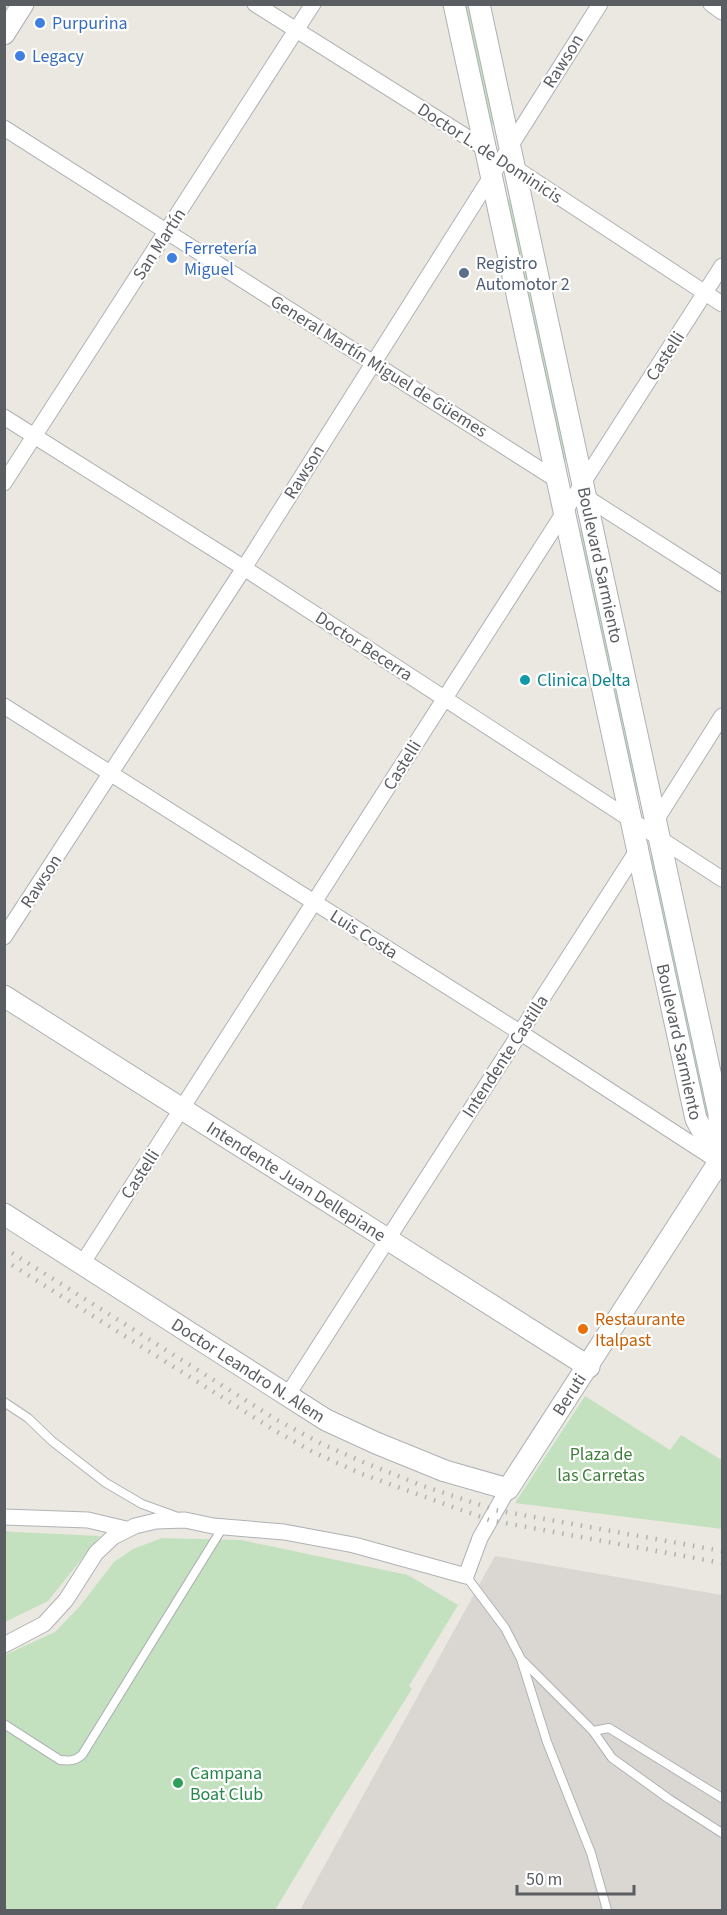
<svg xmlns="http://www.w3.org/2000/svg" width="727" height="1915" font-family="'Source Sans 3',sans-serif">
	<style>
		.industrial { fill: #dad7d3 }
		.green { fill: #c3e1bf }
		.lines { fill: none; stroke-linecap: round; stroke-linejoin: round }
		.lane-casing { stroke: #afb2b6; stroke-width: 10 }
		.street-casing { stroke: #afb2b6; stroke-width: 17 }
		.secondary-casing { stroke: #aeb1b6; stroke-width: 23 }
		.lane { stroke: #fff; stroke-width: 8 }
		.street { stroke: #fff; stroke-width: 15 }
		.secondary { stroke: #fff; stroke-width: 21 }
		.rail { stroke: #b0b1b1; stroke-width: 4.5; stroke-dasharray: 1.5 8; stroke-linecap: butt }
		.shop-dot { fill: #3f7fe0; stroke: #fff; stroke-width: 2 }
		.service-dot { fill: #5c6f8a; stroke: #fff; stroke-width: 2 }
		.culture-dot { fill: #0f9aa8; stroke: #fff; stroke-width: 2 }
		.food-dot { fill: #e8710a; stroke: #fff; stroke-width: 2 }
		.leisure-dot { fill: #2e9e5b; stroke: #fff; stroke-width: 2 }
		.labels { text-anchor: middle; stroke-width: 4.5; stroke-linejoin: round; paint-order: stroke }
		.shop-label { font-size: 18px; fill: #366cbe; stroke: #fff; text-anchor: start }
		.street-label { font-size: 18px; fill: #5a5d61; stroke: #fff }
		.service-label { font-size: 18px; fill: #4e5e75; stroke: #fff; text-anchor: start }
		.culture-label { font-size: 18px; fill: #0d838f; stroke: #fff; text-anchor: start }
		.food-label { font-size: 18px; fill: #c56008; stroke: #fff; text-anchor: start }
		.park-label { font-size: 18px; fill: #3e7e3b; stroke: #fff }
		.leisure-label { font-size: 18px; fill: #27864d; stroke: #fff; text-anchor: start }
	</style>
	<rect width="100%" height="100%" fill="#ebe8e1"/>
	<!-- industrial -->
	<path class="industrial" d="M495,1556L722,1595V1910H300Z"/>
	<!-- green -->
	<path class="green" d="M463,5H471L495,123L493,125L490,124Z
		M509,199L512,200L569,459L566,461L563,460L506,201Z
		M580,529H583L640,789L637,791L634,790L577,530Z
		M651,855L654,856L711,1116L708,1117H705L649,857Z
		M585,1396L670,1450L681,1435L720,1459L722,1456V1529L515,1503Z
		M5,1531L15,1532L100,1536L48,1601L5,1622Z
		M162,1538L241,1540L408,1575L458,1605L409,1686L412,1689L333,1814L275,1910H5V1655L55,1632L80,1606L114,1562L133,1549Z"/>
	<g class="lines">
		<!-- lane casing -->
		<g class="lane-casing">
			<path id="lane" d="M4,1402L28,1418L52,1441L106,1483L142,1504L175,1516
				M466,1576L505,1628L521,1659L547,1742L591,1853L607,1910
				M523,1661L593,1731L612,1758L669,1799L722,1833
				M4,1724L60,1760C69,1761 75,1761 82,1755L223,1527
				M593,1731L609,1728L722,1798"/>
		</g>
		<!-- street casing -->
		<g class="street-casing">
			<path id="street" d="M255,4L489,151
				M711,4L722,12
				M4,128L560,482
				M509,164L722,304
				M4,417L244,568L722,879
				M4,483L313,4
				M581,494L722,584
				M4,706L521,1033L718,1161
				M653,825L722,716
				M4,937L244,568L600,4
				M82,1264L722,266
				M287,1396L640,846
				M4,1517L88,1520L126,1529
				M4,1645L44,1624L66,1600L96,1553L113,1537L135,1526L156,1521L185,1520L213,1526L284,1532L354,1545L466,1576L480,1538L508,1489"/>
		</g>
		<!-- secondary casing -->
		<g class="secondary-casing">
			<g id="secondary">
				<path id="s1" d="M454,4L696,1119L719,1162"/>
				<path id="s2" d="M479,4L719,1114V1159"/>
				<path d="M4,34L23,4"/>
				<path id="s3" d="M4,996L589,1367"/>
				<path id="s4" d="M4,1214L326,1420L376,1443L445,1471L508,1489L719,1162"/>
			</g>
		</g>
		<!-- lane -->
		<use href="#lane" class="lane"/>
		<!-- street -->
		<use href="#street" class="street"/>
		<!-- secondary -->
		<use href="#secondary" class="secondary"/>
		<!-- rail -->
		<path class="rail" d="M4,1248L277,1420L322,1444L363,1462L423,1486L495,1510L722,1551
			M4,1260L274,1430L313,1452L362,1474L489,1520L722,1563"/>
	</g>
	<!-- markers -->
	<g class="shop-dot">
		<circle cx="40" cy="23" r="6"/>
		<circle cx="20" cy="56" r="6"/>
		<circle cx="172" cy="258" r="6"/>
	</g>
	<circle class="service-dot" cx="464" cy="273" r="6"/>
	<circle class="culture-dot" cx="525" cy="680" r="6"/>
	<circle class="food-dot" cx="583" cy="1329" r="6"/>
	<circle class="leisure-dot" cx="178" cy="1783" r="6"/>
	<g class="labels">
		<!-- shop labels -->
		<g class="shop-label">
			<text x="52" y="29">Purpurina</text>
			<text x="32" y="62">Legacy</text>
			<text x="184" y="254">Ferretería<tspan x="184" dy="21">Miguel</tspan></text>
		</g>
		<!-- street labels -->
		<g class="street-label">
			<text transform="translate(563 61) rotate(-58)" y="6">Rawson</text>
			<text transform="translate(490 153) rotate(33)" y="6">Doctor L. de Dominicis</text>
			<text transform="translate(159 244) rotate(-57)" y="6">San Martín</text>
			<text transform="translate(665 356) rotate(-57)" y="6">Castelli</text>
			<text transform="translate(379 366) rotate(32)" y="6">General Martín Miguel de Güemes</text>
			<text transform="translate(304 472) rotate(-58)" y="6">Rawson</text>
			<text dy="6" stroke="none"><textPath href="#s2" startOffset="574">Boulevard Sarmiento</textPath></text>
			<text transform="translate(364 646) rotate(33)" y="6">Doctor Becerra</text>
			<text transform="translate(402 765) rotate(-58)" y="6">Castelli</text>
			<text transform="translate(41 881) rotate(-57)" y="6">Rawson</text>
			<text transform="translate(364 934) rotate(32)" y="6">Luis Costa</text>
			<text dy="6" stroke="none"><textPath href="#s1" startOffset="1062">Boulevard Sarmiento</textPath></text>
			<text transform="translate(505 1056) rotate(-57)" y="6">Intendente Castilla</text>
			<text transform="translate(140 1174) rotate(-57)" y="6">Castelli</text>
			<text dy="6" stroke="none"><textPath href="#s3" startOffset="346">Intendente Juan Dellepiane</textPath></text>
			<text dy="6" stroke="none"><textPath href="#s4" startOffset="290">Doctor Leandro N. Alem</textPath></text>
			<text dy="6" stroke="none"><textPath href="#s4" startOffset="690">Beruti</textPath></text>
		</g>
		<!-- service labels -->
		<g class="service-label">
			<text x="476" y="269">Registro<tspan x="476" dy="21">Automotor 2</tspan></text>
		</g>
		<!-- culture labels -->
		<g class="culture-label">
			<text x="537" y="686">Clinica Delta</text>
		</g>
		<!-- food labels -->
		<g class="food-label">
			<text x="595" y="1325">Restaurante<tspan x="595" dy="21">Italpast</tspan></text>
		</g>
		<!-- park labels -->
		<g class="park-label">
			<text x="601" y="1460">Plaza de<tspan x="601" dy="21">las Carretas</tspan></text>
		</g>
		<!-- leisure labels -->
		<g class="leisure-label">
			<text x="190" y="1779">Campana<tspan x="190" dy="21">Boat Club</tspan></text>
		</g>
	</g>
	<!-- border -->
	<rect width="727" height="1915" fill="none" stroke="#5a5d61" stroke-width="12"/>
	<!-- scale -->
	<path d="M517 1885v9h117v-9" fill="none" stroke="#5a5d61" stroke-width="3"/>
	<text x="526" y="1885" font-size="18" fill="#5a5d61" stroke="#ffffff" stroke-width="4.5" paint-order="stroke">50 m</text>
</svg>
